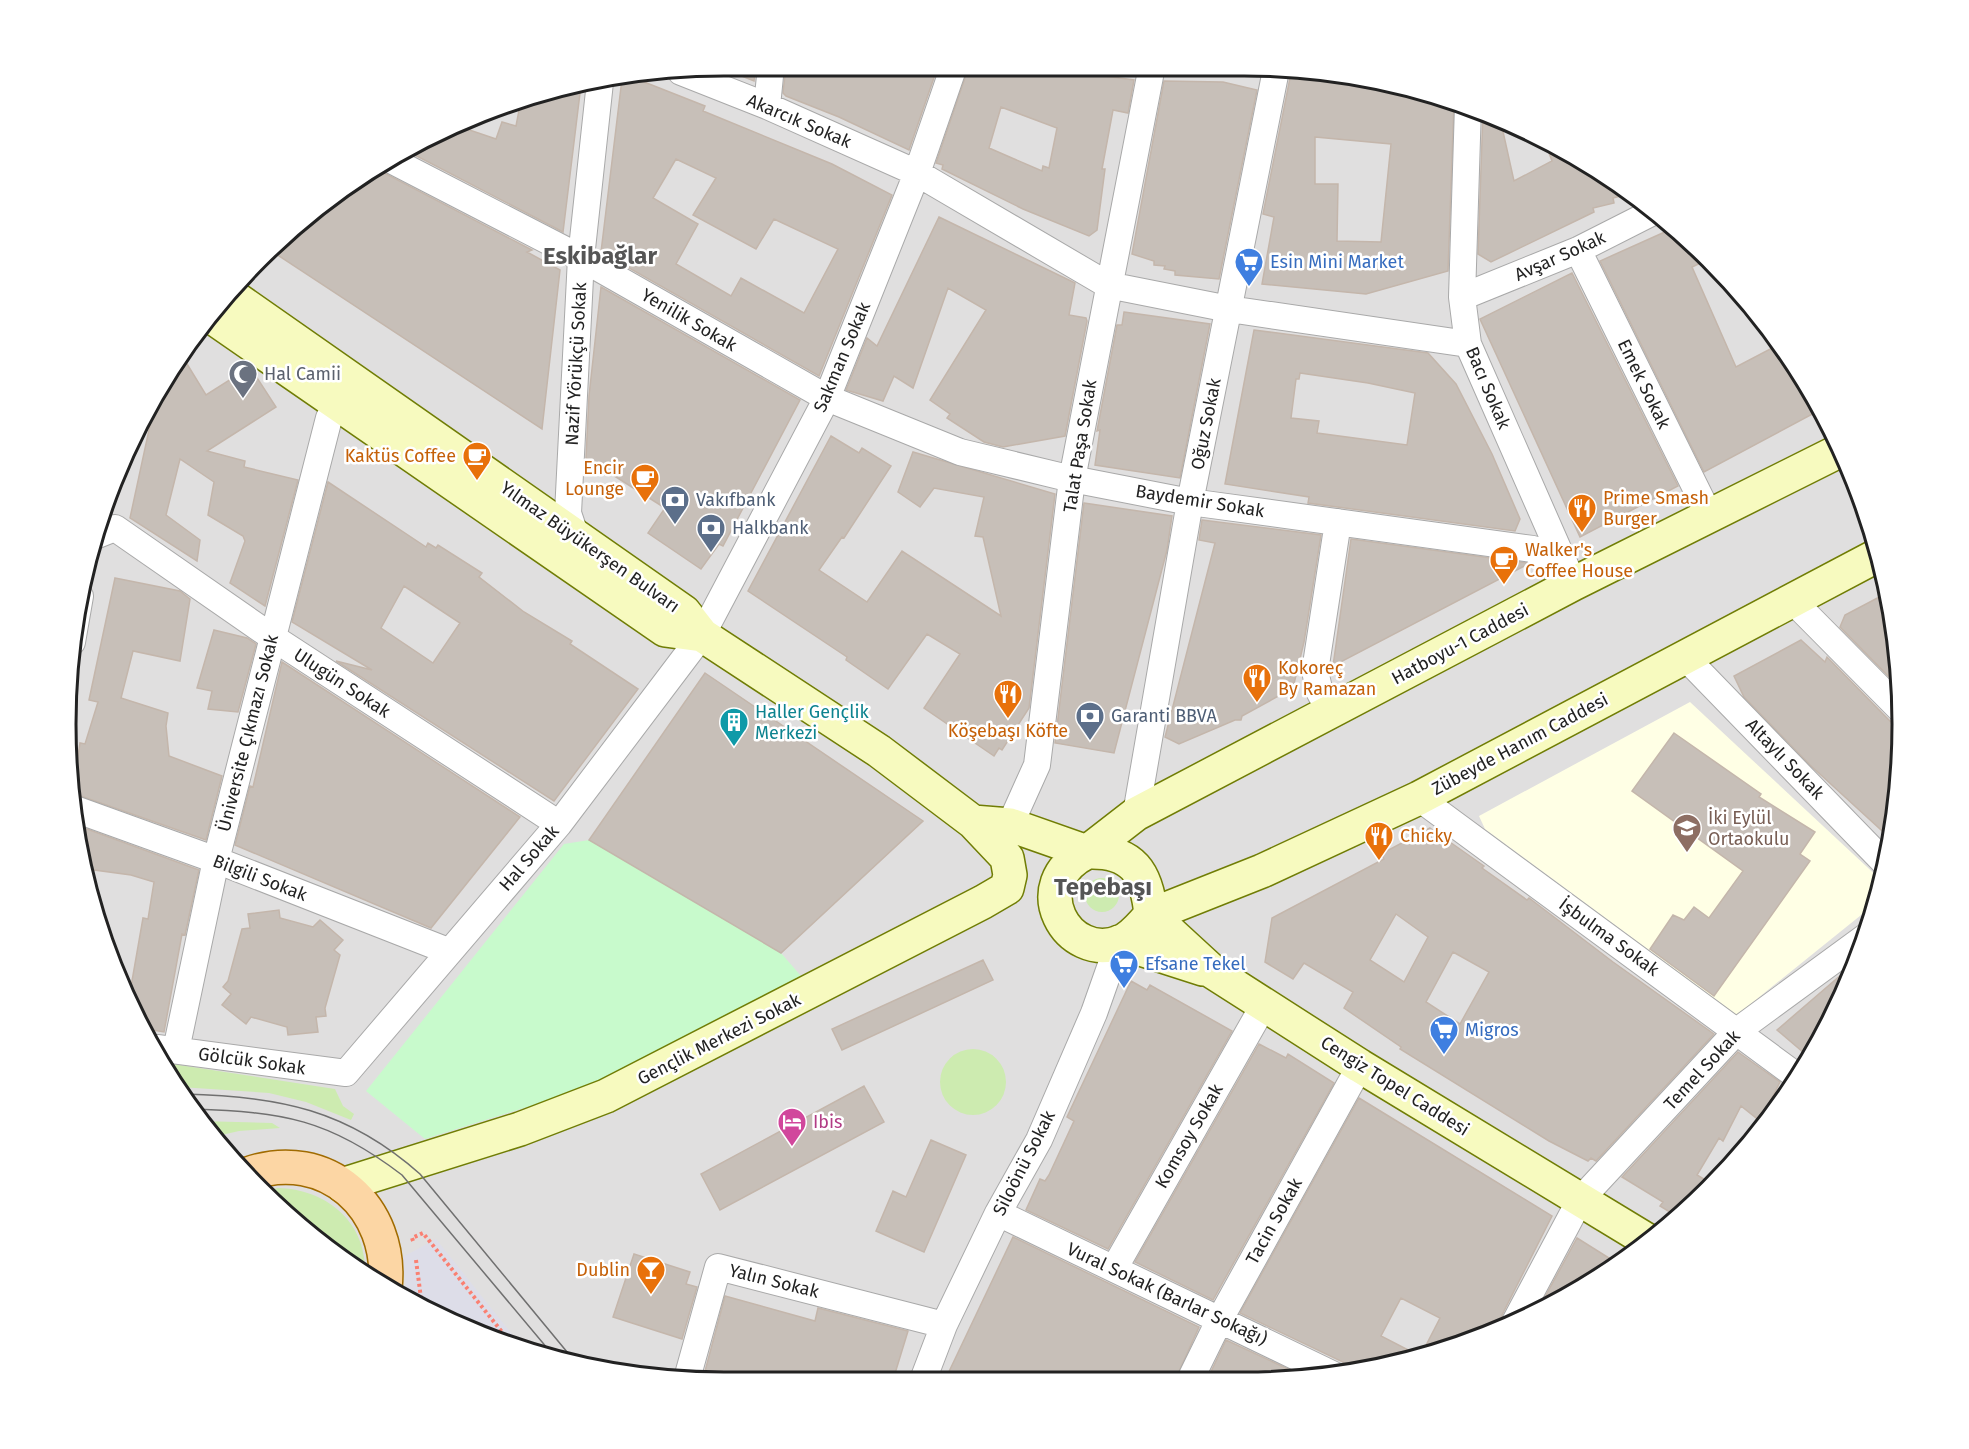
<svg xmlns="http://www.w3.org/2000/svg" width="1969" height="1449" font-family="'Fira Sans',sans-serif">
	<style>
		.residential { fill: #e0dfdf }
		.education { fill: #ffffe5 }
		.grass { fill: #cdebb0 }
		.park { fill: #c8facc }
		.plaza { fill: #dddde8 }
		.building { fill: #c7bfb8; stroke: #c4b6ab; stroke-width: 1.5; fill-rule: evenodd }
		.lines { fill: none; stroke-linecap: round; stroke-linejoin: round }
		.street-casing { stroke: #a9a9a9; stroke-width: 28 }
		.secondary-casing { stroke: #707d05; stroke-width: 36 }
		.primary-casing { stroke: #a06b00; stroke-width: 36 }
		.path { stroke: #fa8072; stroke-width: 4; stroke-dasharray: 3 3; stroke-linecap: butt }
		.street { stroke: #fff; stroke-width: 26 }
		.secondary { stroke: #f7fabf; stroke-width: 33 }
		.primary { stroke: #fcd6a4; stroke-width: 33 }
		.tram { stroke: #707070; stroke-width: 1.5 }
		.labels { text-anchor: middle; stroke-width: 5; stroke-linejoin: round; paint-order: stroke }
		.street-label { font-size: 18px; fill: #222; stroke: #fff }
		.shop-label { font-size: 18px; fill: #366cbe; stroke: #fff; text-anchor: start }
		.worship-label { font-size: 18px; fill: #5b616d; stroke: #fff; text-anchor: start }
		.food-label { font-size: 18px; fill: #c56008; stroke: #fff; text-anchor: start }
		.service-label { font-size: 18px; fill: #4e5e75; stroke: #fff; text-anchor: start }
		.culture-label { font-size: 18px; fill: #0d838f; stroke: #fff; text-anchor: start }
		.education-label { font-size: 18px; fill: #785e54; stroke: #fff; text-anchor: start }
		.hotel-label { font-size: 18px; fill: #b23c85; stroke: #fff; text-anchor: start }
		.district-label { font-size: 24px; font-weight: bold; fill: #555; stroke: #fff }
		.rim { fill: none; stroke: #222; stroke-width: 3 }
	</style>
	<rect width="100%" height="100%" fill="#f2efe9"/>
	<!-- residential -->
	<path class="residential" d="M724,66H1245L1415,88L1497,116L1610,177L1679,230L1767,323L1835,433L1880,554L1902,681L1897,810L1868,936L1815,1053L1740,1158L1646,1247L1497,1333L1331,1377L681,1382L554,1360L396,1295L291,1220L202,1126L116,976L72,810V638L89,554L134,434L230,290L359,177L472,116L554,89Z"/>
	<!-- education -->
	<path class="education" d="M1690,702L1881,880L1876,903L1737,1015L1485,829L1479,816Z"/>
	<!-- grass -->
	<path class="grass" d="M1085 895a17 17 0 1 1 34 0a17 17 0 1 1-34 0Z
		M940 1082a33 33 0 1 1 66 0a33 33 0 1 1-66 0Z
		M166,1063L335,1089L343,1106L354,1114L351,1120L306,1102L269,1093L180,1087Z
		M199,1121L272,1123L280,1128L239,1131L213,1137Z
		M278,1188C326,1189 367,1222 365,1273L291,1220L264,1191Z"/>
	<!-- park -->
	<path class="park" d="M589,840L781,953L801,976L581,1090L425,1139L366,1091L564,844Z"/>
	<!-- plaza -->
	<path class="plaza" d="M436,1239L515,1338L526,1349L409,1301L401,1258Z"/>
	<!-- building -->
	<path class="building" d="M724,66H756L754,81L719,67Z
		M786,66H938L909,150L839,117L786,96L783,93Z
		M969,66H1031L1134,80L1128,113L1113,110L1102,169H1105L1097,230L1089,236L1023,209L942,169L943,165L936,163ZM1001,107L1057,128L1049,168L1043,166L1042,171L989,148Z
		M1313,75L1416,89L1454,102L1448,271L1366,294L1262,284L1274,217L1263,214L1290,78ZM1315,137L1391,144L1381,242L1337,241L1338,184H1315Z
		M634,78L705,106L703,111L832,164L892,195L819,376L601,252L622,79ZM676,159L716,178L693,215L756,249L774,219L838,249L804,313L741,278L731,296L676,264L698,224L653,198Z
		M1164,81L1223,82L1257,90L1219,279L1175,275V271L1164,269L1165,266L1154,265V261L1132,254Z
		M581,85L563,232L407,151L455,125L496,139L502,122L516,126L521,100L554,89Z
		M1483,112L1500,118L1514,181L1552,161L1545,142L1610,177L1632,193L1613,198L1614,203L1593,208L1594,212L1491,262L1478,254Z
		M378,167L384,173L532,250L527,252L560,270L542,429L273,252L359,177Z
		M939,217L1075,283L1069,315L1086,318L1087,321L1065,436L1003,447L984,442L947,418L950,414L930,400L986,310L948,288L913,388L894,376L883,401L846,390L867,338L877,346Z
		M1676,227L1707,260L1692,267L1736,367L1776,346L1780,353L1784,350L1820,410L1704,472L1600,261Z
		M1572,273L1678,486L1580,537L1480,319Z
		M601,287L800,400L723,546L719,544L701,569L648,533L665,508L586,458L589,396Z
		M1124,312L1210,324L1180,478L1095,465L1100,430L1097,431L1117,325H1122Z
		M1254,330L1428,353L1456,384L1492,454L1520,519L1515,531L1308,503L1309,497L1225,484ZM1300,373L1368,383L1415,393L1407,445L1317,433L1319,421L1291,418L1296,379H1299Z
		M184,359L206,395L250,367L276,407L207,451L245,461L244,467L298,480L265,606L230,583L245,541L243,536L208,515L214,482L180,459L166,515L200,540L197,561L130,518L155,402Z
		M831,436L859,453L862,448L891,466L844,538L842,537L819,570L867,602L902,551L1001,616L983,537L975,536L984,497L934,488L920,507L898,492L913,452L1055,494L1029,708L1002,750L999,748L994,756L924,708L960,654L927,634L888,689L846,660L847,657L748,591Z
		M328,482L426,547L428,543L436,548L438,545L482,573L479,577L524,612L572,641L570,644L638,689L554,801L336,661L372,670L292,622ZM404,586L460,623L433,663L381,628Z
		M1084,503L1172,516L1167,550L1114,753L1055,743Z
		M1202,520L1321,535L1304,642L1293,688L1242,716L1241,720H1235L1179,744L1165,737L1215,543L1199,540Z
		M1351,539L1527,563L1528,564L1333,666Z
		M115,578L180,591L190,599L180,661L133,651L121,698L168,713L166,726L169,756L222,776L206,840L72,793L80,743L85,744L98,702L89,700Z
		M1887,593L1902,681L1901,689L1840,627L1845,615Z
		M214,630L247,638L256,644L238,712L208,709L212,691L197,688Z
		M1801,640L1825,662L1827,657L1890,721L1900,725L1897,810L1891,839L1810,765L1744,697L1734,676Z
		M282,662L520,817L431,928L235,845L250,786L253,787Z
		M705,673L923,821L781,953L589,840Z
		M1674,733L1761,794L1759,797L1815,832L1800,854L1810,861L1714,996L1650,949L1673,915L1684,920L1694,907L1709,918L1743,871L1632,791Z
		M76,825L199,870L185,935L182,934L164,1032L147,1029L129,998L143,918L148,919L154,882L131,875L87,869Z
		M1430,828L1484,866L1482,868L1527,900L1529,898L1613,962L1714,1034L1596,1161L1591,1158L1588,1161L1549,1141L1400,1049L1401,1047L1344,1008L1353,992L1304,963L1293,979L1265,962L1272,918L1384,859L1381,854ZM1396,914L1428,937L1404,982L1370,960ZM1453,952L1489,972L1460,1024L1426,1002Z
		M279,910L280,918L313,927L320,920L343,940L334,950L340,955L325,1008L326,1016L316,1017L318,1032L288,1035L287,1027L251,1017L246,1024L222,1005L231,994L223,987L228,981L242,929L250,928L248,914Z
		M983,960L993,980L842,1050L832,1029Z
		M1856,962L1815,1053L1811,1059L1777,1030Z
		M1131,981L1147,990L1150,985L1232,1031L1108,1249L1026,1210L1040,1179L1045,1181L1049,1175L1074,1121L1067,1117Z
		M1259,1044L1286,1058L1288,1054L1334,1083L1213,1300L1135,1262Z
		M1738,1052L1780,1082L1760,1121L1741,1106L1723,1141L1719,1138L1697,1175L1712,1184L1678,1217L1660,1206L1663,1202L1622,1177Z
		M864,1086L884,1122L720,1210L701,1174Z
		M1359,1098L1552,1216L1502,1315V1330L1422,1353L1440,1318L1401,1298L1381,1336L1416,1354L1350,1372L1343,1362L1240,1313Z
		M931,1140L966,1155L924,1252L876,1231L893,1191L906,1197Z
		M1013,1237L1199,1327L1176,1378L945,1380Z
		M1577,1238L1617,1263L1539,1308Z
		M634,1254L690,1272L686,1284L697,1287L682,1339L613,1317Z
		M725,1296L815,1321L818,1308L908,1331L893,1380L828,1381L799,1372L797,1381H724L704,1375Z
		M1226,1340L1305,1377L1208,1378Z"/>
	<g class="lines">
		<!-- street casing -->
		<g class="street-casing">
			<path id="street" d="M681,72L767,106L917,173L1108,285L1229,309L1468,344
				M767,106L771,66
				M1468,106L1462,297L1468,344L1570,576
				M391,160L581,258L827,398L960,452L1072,479L1190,502L1533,549L1573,584
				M1578,250L1710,517
				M1462,297L1578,250L1655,211
				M95,536L115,528L272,637L559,824
				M576,537L568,513L581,258L600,82
				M1793,601L1901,710
				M72,642L80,596
				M1684,656L1885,863
				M1330,712L1320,693L1315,671L1338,522
				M1419,798L1798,1077
				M72,808L216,860L448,951
				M1136,814L1190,502L1276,70
				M1010,825L1037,765L1072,479L1152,66
				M157,1048L346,1073L559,824L702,635L827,398L917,173L954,66
				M176,1050L216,860L329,418
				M998,1213L1336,1376
				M1114,1269L1265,1003
				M1515,1322L1580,1200L1737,1031L1868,935
				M1191,1378L1220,1319L1360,1066
				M923,1380L944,1325L998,1213L1039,1140L1094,1013L1119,942
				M686,1382L718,1267L944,1325"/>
		</g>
		<!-- secondary casing -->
		<g class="secondary-casing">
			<path id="secondary" d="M228,293L684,612L702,635L879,751L973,822L1007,858L1010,875L1007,888L983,902L606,1096L520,1129L342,1185
				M212,317L665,630L702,635
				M973,822L1010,825L1087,852L1136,814L1573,584L1841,450
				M1087,852C1133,850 1147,873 1151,915C1141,925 1133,937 1120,942C1068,963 1022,884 1087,852Z
				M1119,942L1203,969
				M1650,1242L1360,1066L1213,972L1151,915L1262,871L1419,798L1880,554"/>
		</g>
		<!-- primary casing -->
		<g class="primary-casing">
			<path id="primary" d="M248,1174C326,1146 394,1208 385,1288"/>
		</g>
		<!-- path -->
		<path class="path" d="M413,1241L412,1238L423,1233L510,1342
			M416,1260L422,1306"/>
		<!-- street -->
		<use href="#street" class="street"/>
		<!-- secondary -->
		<use href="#secondary" class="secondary"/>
		<!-- primary -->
		<use href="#primary" class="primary"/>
		<!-- tram -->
		<path class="tram" d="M184,1094C279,1096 348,1110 420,1174L577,1364
			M193,1109C283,1112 329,1119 402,1175L558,1361"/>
	</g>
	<!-- icons -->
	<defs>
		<g id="supermarket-pin" transform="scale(1.5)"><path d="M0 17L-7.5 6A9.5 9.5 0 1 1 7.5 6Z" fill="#3f7fe0" stroke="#fff"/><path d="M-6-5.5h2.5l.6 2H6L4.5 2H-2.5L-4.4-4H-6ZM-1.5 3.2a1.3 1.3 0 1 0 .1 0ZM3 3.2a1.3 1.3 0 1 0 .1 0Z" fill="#fff"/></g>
		<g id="mosque-pin" transform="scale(1.5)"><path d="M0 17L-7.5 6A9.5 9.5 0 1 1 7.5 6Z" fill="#6b7280" stroke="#fff"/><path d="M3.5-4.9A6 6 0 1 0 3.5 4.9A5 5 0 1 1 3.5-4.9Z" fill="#fff"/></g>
		<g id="cafe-pin" transform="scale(1.5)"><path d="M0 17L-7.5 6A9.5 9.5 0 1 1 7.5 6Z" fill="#e8710a" stroke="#fff"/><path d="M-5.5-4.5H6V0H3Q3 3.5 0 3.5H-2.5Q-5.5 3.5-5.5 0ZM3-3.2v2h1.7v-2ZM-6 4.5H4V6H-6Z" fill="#fff"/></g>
		<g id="bank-pin" transform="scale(1.5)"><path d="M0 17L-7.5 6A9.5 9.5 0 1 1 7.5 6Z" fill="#5c6f8a" stroke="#fff"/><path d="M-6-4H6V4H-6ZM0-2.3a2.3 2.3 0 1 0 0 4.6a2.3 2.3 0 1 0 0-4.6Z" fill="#fff"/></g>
		<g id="restaurant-pin" transform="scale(1.5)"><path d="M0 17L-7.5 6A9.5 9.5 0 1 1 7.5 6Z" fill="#e8710a" stroke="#fff"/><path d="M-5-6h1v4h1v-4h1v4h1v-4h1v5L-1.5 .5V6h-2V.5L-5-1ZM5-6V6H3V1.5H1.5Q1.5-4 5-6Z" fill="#fff"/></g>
		<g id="building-pin" transform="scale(1.5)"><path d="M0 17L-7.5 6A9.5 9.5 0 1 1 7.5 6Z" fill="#0f9aa8" stroke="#fff"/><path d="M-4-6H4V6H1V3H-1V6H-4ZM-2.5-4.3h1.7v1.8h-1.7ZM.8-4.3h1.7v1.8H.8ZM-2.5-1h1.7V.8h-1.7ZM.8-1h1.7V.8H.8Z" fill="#fff"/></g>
		<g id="school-pin" transform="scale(1.5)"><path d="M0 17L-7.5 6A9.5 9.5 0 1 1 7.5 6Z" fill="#8d6e63" stroke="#fff"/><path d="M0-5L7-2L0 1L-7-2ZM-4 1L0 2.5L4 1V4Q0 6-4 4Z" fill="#fff"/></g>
		<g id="hotel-pin" transform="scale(1.5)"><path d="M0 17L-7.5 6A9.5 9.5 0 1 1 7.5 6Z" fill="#d1479c" stroke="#fff"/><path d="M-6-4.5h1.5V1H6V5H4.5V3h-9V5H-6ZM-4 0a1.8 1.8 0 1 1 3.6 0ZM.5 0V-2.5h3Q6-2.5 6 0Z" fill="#fff"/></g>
		<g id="bar-pin" transform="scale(1.5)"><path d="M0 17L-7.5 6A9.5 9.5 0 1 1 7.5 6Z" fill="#e8710a" stroke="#fff"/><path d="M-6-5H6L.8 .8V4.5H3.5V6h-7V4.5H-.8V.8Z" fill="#fff"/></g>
	</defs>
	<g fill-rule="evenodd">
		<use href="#supermarket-pin" x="1249" y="262"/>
		<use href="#mosque-pin" x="243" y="374"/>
		<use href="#cafe-pin" x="477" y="456"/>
		<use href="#cafe-pin" x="645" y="478"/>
		<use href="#bank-pin" x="675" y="500"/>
		<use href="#restaurant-pin" x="1582" y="508"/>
		<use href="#bank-pin" x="711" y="528"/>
		<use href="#cafe-pin" x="1504" y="560"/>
		<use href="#restaurant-pin" x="1257" y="678"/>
		<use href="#restaurant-pin" x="1008" y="694"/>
		<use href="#bank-pin" x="1090" y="716"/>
		<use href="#building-pin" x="734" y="722"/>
		<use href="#school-pin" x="1687" y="828"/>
		<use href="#restaurant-pin" x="1379" y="836"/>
		<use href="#supermarket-pin" x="1124" y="964"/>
		<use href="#supermarket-pin" x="1444" y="1030"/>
		<use href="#hotel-pin" x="792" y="1122"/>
		<use href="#bar-pin" x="651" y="1270"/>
	</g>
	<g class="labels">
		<!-- street labels -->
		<g class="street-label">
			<text transform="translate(799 121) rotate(23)" y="6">Akarcık Sokak</text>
			<text transform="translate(1560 256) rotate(-24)" y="6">Avşar Sokak</text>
			<text transform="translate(689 320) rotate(30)" y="6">Yenilik Sokak</text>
			<text transform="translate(842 357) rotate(-67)" y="6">Sakman Sokak</text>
			<text transform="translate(576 364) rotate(-87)" y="6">Nazif Yörükçü Sokak</text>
			<text transform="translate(1644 384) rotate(64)" y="6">Emek Sokak</text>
			<text transform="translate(1488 388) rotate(67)" y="6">Bacı Sokak</text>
			<text transform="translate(1206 424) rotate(-79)" y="6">Oğuz Sokak</text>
			<text transform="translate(1080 446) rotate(-81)" y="6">Talat Paşa Sokak</text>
			<text transform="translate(1200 501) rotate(9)" y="6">Baydemir Sokak</text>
			<text transform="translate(590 547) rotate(35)" y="6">Yılmaz Büyükerşen Bulvarı</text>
			<text transform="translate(1460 644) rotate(-28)" y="6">Hatboyu-1 Caddesi</text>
			<text transform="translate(342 683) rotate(33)" y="6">Ulugün Sokak</text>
			<text transform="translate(248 733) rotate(-76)" y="6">Üniversite Çıkmazı Sokak</text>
			<text transform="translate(1520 744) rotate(-28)" y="6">Zübeyde Hanım Caddesi</text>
			<text transform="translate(1785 759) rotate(46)" y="6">Altaylı Sokak</text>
			<text transform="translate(529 858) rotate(-49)" y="6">Hal Sokak</text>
			<text transform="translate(260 878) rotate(21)" y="6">Bilgili Sokak</text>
			<text transform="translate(1609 937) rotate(36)" y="6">İşbulma Sokak</text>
			<text transform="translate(719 1039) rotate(-27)" y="6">Gençlik Merkezi Sokak</text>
			<text transform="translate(252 1061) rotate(8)" y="6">Gölcük Sokak</text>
			<text transform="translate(1702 1070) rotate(-47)" y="6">Temel Sokak</text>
			<text transform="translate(1395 1086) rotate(32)" y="6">Cengiz Topel Caddesi</text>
			<text transform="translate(1189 1136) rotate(-60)" y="6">Komsoy Sokak</text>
			<text transform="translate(1024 1163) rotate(-63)" y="6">Siloönü Sokak</text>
			<text transform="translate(1274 1221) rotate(-61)" y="6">Tacin Sokak</text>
			<text transform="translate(774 1281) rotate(14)" y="6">Yalın Sokak</text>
			<text transform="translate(1167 1294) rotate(25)" y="6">Vural Sokak (Barlar Sokağı)</text>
		</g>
		<!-- shop labels -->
		<g class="shop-label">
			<text x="1270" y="268">Esin Mini Market</text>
			<text x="1145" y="970">Efsane Tekel</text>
			<text x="1465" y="1036">Migros</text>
		</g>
		<!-- worship labels -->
		<g class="worship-label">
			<text x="264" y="380">Hal Camii</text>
		</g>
		<!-- food labels -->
		<g class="food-label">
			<text x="456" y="462" text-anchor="end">Kaktüs Coffee</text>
			<text x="624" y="474" text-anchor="end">Encir<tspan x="624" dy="21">Lounge</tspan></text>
			<text x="1603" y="504">Prime Smash<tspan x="1603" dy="21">Burger</tspan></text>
			<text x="1525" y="556">Walker's<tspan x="1525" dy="21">Coffee House</tspan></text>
			<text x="1278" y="674">Kokoreç<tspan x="1278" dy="21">By Ramazan</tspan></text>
			<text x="1008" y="737" text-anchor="middle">Köşebaşı Köfte</text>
			<text x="1400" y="842">Chicky</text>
			<text x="630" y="1276" text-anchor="end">Dublin</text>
		</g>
		<!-- service labels -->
		<g class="service-label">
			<text x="696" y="506">Vakıfbank</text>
			<text x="732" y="534">Halkbank</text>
			<text x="1111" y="722">Garanti BBVA</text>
		</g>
		<!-- culture labels -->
		<g class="culture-label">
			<text x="755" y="718">Haller Gençlik<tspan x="755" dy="21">Merkezi</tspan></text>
		</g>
		<!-- education labels -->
		<g class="education-label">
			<text x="1708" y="824">İki Eylül<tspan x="1708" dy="21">Ortaokulu</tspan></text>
		</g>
		<!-- hotel labels -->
		<g class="hotel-label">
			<text x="813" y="1128">Ibis</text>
		</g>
		<!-- district labels -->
		<g class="district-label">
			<text x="600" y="264">Eskibağlar</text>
			<text x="1103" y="895">Tepebaşı</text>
		</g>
	</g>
	<!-- crop -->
	<path d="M0 0H1969V1449H0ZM724 76H1244A648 648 0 0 1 1892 724V724A648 648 0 0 1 1244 1372H724A648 648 0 0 1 76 724V724A648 648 0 0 1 724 76Z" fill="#fff" fill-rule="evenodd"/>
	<path class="rim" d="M724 76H1244A648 648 0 0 1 1892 724V724A648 648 0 0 1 1244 1372H724A648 648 0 0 1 76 724V724A648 648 0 0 1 724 76Z"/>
</svg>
